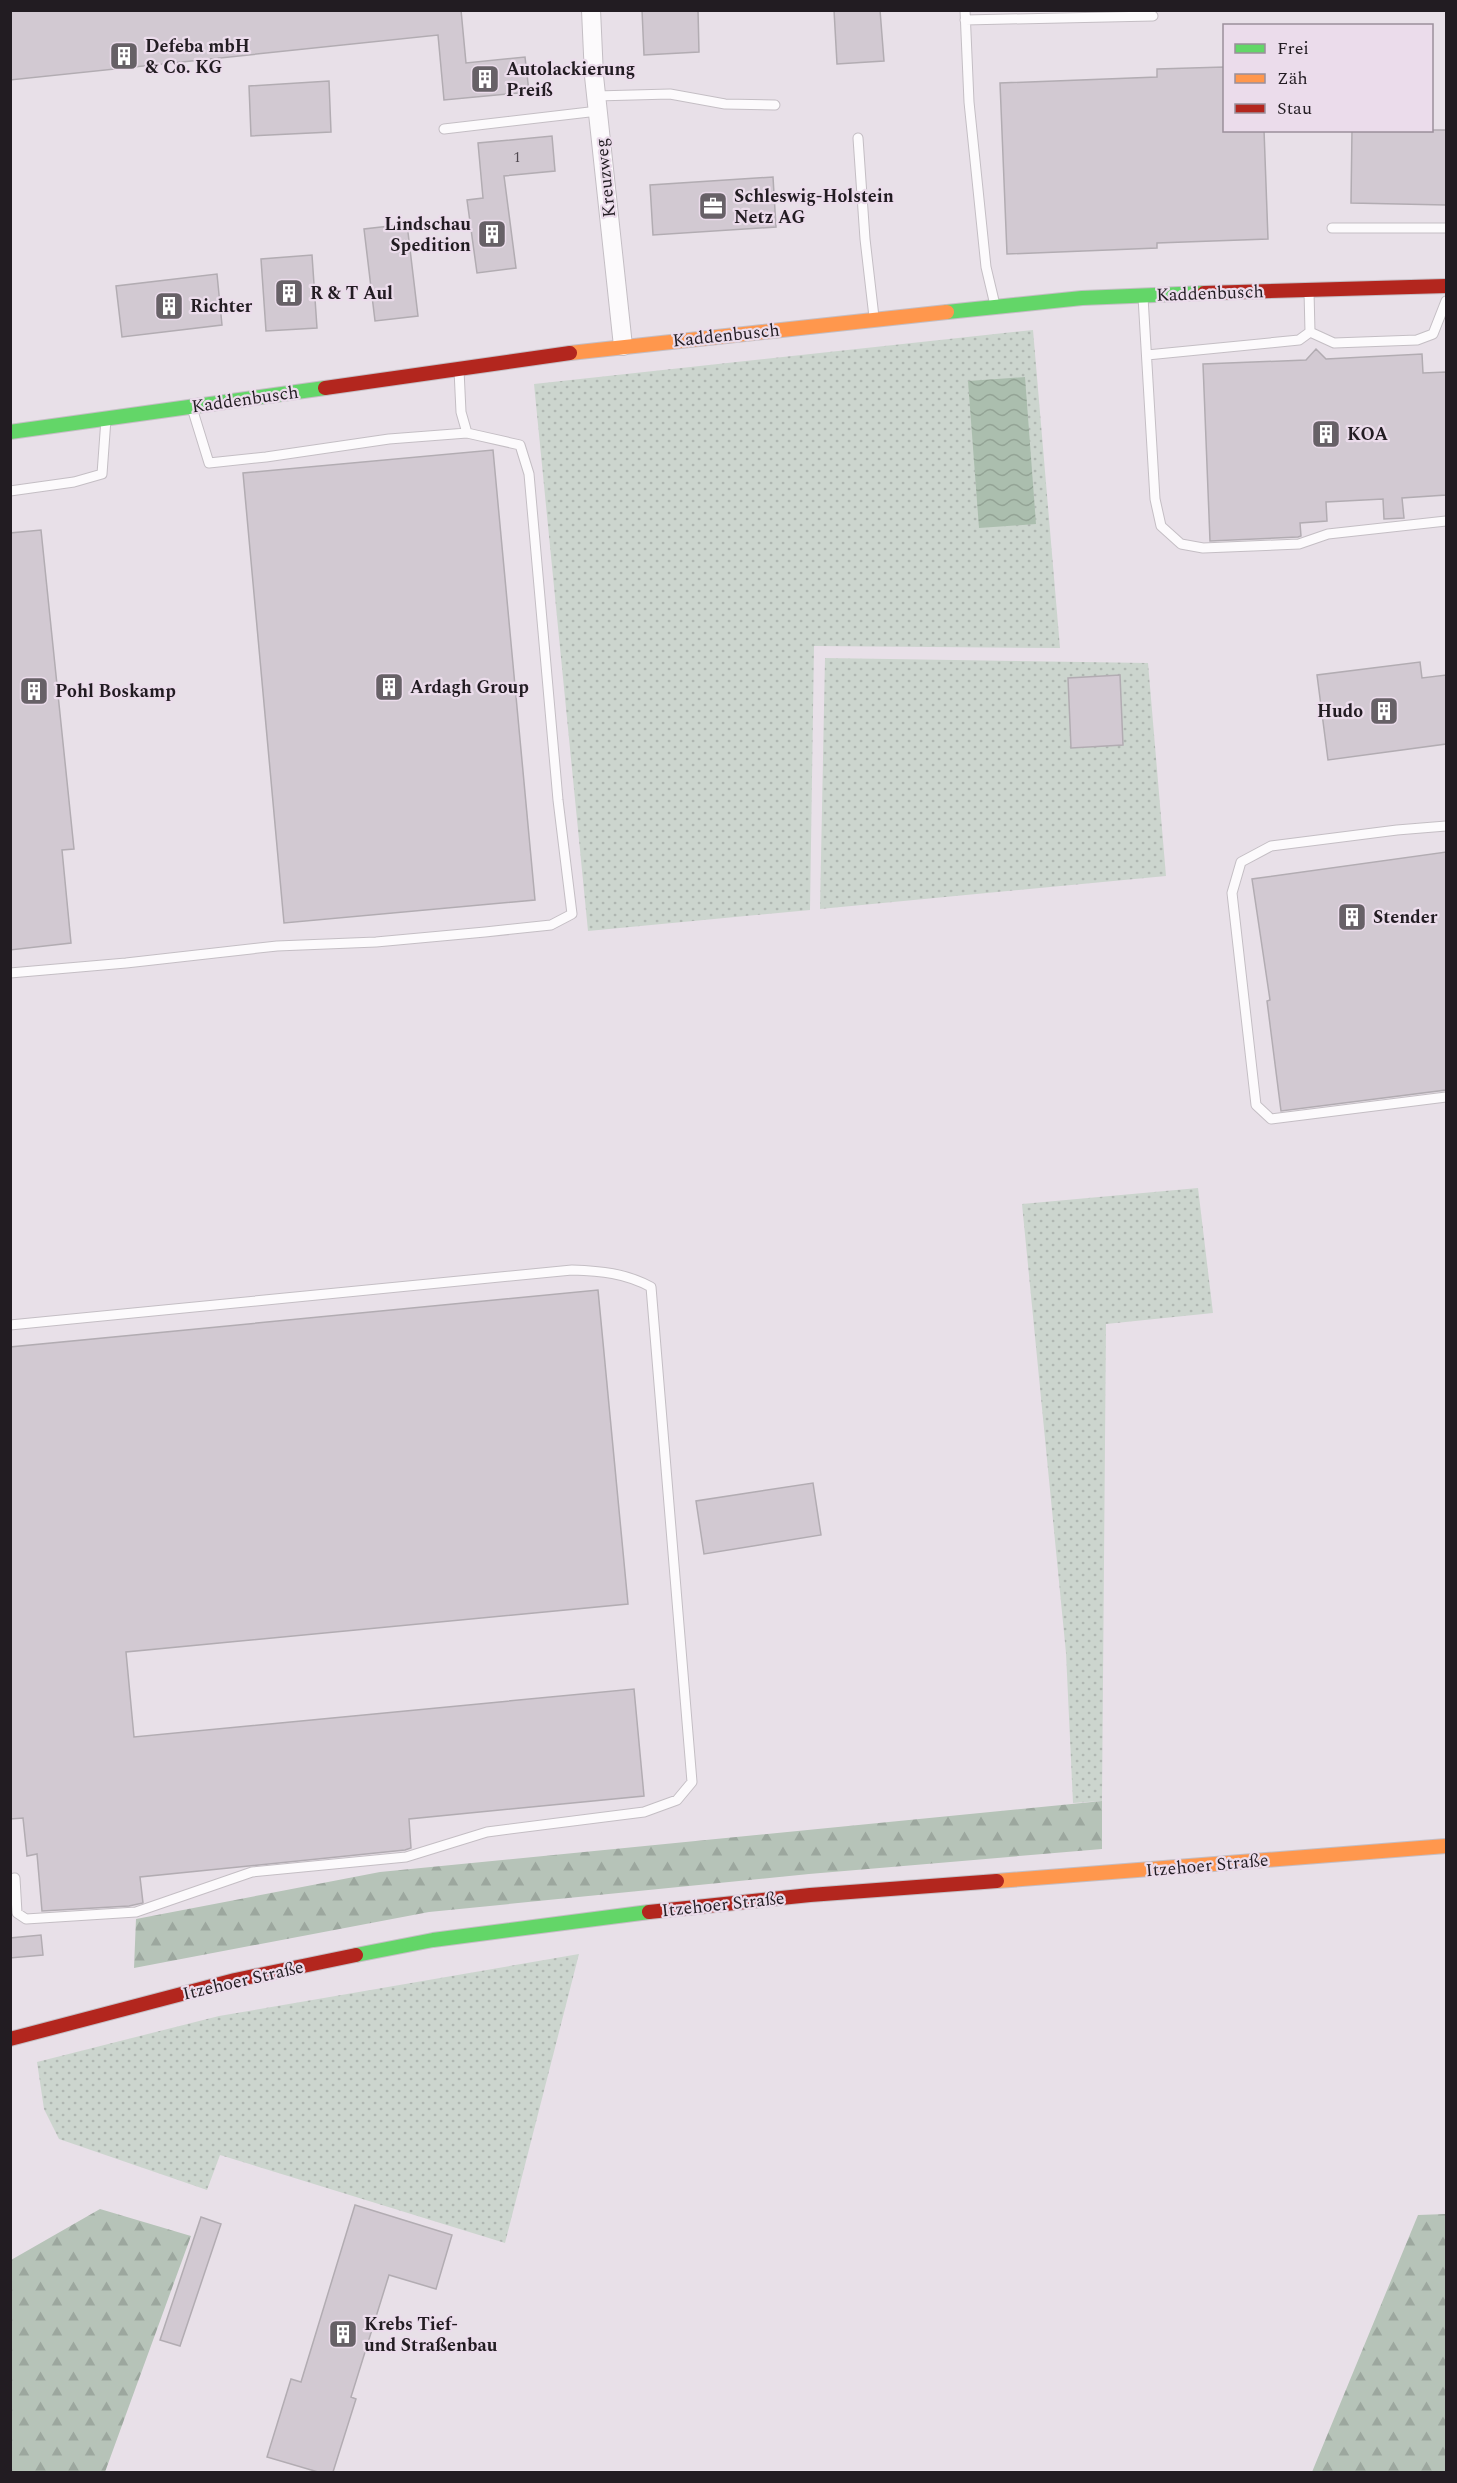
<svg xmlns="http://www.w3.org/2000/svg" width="1457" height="2483" font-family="Spectral,serif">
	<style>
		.grass { fill: url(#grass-dots) }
		.forest { fill: url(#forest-firs) }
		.water { fill: url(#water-waves) }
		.building { fill: #d2c9d2; stroke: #b2acb2; stroke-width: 1.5 }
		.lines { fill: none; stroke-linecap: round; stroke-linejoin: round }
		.lane-casing { stroke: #c4bec4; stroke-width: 11 }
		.street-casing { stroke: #c4bec4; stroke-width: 20 }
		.fast-casing { stroke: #c4bec4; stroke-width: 16 }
		.slow-casing { stroke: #c4bec4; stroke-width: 16 }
		.jam-casing { stroke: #c4bec4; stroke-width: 16 }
		.lane { stroke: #fcfafc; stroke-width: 9 }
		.street { stroke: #fcfafc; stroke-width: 18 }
		.fast { stroke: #63d668; stroke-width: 14 }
		.slow { stroke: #ff974d; stroke-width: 14 }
		.jam { stroke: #b3261e; stroke-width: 14 }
		.labels { text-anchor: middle; stroke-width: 4.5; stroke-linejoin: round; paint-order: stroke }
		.number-label { font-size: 15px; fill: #4f484f }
		.poi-label { font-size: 18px; font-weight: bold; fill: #221c22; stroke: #ebdceb; text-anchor: start }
		.street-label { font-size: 18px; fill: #221c22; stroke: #ebdceb }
	</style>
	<defs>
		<pattern id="grass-dots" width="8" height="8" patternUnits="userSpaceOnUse" patternTransform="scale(1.5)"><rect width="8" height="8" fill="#ccd5ce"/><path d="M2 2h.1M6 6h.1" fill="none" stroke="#afb6b1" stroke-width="1.8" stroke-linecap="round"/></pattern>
		<pattern id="forest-firs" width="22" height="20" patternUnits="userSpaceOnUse" patternTransform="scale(1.5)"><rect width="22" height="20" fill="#b6c3b8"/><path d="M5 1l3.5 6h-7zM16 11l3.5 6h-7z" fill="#9ca79e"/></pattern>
		<pattern id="water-waves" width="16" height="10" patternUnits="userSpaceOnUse" patternTransform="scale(1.5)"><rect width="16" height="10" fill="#abbeae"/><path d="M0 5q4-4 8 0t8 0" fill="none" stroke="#93a395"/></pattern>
	</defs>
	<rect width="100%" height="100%" fill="#e8e0e8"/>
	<!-- grass -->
	<path class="grass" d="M1033,330L1060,648L814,646L810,910L588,931L534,384Z
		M825,658L1148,663L1166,876L820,909Z
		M1198,1188L1213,1313L1106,1324L1102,1801L1073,1803L1066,1653L1022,1204Z
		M579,1954L505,2243L220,2155L207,2190L59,2139L44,2109L37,2062L219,2016Z"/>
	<!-- forest -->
	<path class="forest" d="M1102,1801V1849L809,1874L429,1912L134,1968L136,1919L380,1872Z
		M100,2209L191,2236L105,2472H11V2260Z
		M1446,2214V2472H1312L1418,2215Z"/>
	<!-- water -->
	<path class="water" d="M1025,377L1036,524L979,528L968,381Z"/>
	<!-- building -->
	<path class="building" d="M10,10H461L466,63L525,57L529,92L444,100L438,35L10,80Z
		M642,10H698L699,52L644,55Z
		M834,10H880L884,61L837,64Z
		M1224,67V130H1264L1268,239L1157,243V248L1007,254L1000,83L1157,77V69Z
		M329,81L331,132L251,136L249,86Z
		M1352,130H1446V205L1351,203Z
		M552,136L555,171L504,176L516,268L477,273L467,200L483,198L478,143Z
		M773,177L776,227L653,235L650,185Z
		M407,224L418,316L375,321L364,229Z
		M312,255L317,328L266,331L261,259Z
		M217,274L222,325L122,337L116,286Z
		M1316,349L1326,359L1422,354L1423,373L1446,372V495L1402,498L1404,518L1384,519L1383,499L1326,502L1327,521L1300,523L1301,536L1298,537L1210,541L1203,364L1306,360Z
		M493,450L535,900L284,923L243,473Z
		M41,530L74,849L62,850L71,943L10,950V533Z
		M1420,662L1422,678L1446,675V744L1328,760L1317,675Z
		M1120,675L1123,745L1071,748L1068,678Z
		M1446,852V1090L1281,1111L1267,1001L1270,1000L1252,879Z
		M598,1290L628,1604L126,1652L134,1737L634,1689L644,1796L409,1819L411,1848L405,1850L140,1877L143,1903L129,1906L42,1911L37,1854L27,1856L23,1818L10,1819V1347Z
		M813,1483L821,1535L704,1554L696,1501Z
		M41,1935L43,1955L10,1958V1938Z
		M355,2205L452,2235L436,2289L389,2275L351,2397L356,2399L333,2472H318L267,2457L291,2379L301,2382Z
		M201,2217L221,2224L180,2346L160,2340Z"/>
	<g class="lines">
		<!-- lane casing -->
		<g class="lane-casing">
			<path id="lane" d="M965,10L969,102L986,267L995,305
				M965,20L1153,16
				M596,96L670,94L725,104L775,105
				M444,129L598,111
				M858,138L865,239L874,317
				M1332,228H1446
				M1143,297L1155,499L1161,526L1181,544L1203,548L1299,544L1328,534L1446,521
				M1310,332L1334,343L1417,340L1433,334L1446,301
				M1147,355L1299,340L1310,332L1309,291
				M459,370L461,412L467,433
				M10,491L74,482L102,474L106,419
				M1446,826L1397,830L1271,846L1241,862L1232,893L1256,1105L1271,1119L1446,1097
				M10,973L126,963L277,946L376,942L485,932L551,925L572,914L558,800L529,474L520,445L467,433L389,439L266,457L209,463L192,408
				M10,1325L572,1270C601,1271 625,1273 651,1287L692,1782L677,1800L644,1812L487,1832L406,1857L252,1872L136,1912L26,1919L17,1913L15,1878L10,1879"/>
		</g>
		<!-- street casing -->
		<g class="street-casing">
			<path id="street" d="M591,10L594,76L623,346"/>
		</g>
		<!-- fast casing -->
		<g class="fast-casing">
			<path id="fast" d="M947,312L1082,298L1204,293
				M10,432L325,388
				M356,1955L433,1940L649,1912"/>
		</g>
		<!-- slow casing -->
		<g class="slow-casing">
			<path id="slow" d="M570,353L947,312
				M997,1881L1446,1846"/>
		</g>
		<!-- jam casing -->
		<g class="jam-casing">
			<path id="jam" d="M1204,293L1446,286
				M325,388L570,353
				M649,1912L810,1895L997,1881
				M10,2039L235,1980L356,1955"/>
		</g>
		<!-- lane -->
		<use href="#lane" class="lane"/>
		<!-- street -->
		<use href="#street" class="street"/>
		<!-- fast -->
		<use href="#fast" class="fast"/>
		<!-- slow -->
		<use href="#slow" class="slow"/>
		<!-- jam -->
		<use href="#jam" class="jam"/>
	</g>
	<!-- icons -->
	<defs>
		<g id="building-square" transform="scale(1.5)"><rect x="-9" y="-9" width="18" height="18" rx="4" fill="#676167" stroke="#ebdceb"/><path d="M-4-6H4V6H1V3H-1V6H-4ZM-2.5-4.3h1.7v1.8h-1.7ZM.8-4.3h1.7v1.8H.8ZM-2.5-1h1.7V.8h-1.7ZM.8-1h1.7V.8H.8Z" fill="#fff"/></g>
		<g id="office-square" transform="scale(1.5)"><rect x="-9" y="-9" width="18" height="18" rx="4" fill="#676167" stroke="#ebdceb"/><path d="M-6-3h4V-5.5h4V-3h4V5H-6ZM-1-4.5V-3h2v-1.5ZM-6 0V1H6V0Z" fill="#fff"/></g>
	</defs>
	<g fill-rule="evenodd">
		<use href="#building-square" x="124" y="56"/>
		<use href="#building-square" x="485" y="79"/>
		<use href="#office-square" x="713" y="206"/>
		<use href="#building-square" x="492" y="234"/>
		<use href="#building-square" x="289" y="293"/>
		<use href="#building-square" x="169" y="306"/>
		<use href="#building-square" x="1326" y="434"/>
		<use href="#building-square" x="389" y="687"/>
		<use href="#building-square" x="34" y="691"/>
		<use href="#building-square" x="1384" y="711"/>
		<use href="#building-square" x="1352" y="917"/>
		<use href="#building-square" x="343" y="2334"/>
	</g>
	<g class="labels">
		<!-- number labels -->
		<g class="number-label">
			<text x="517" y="162">1</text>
		</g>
		<!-- poi labels -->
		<g class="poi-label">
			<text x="145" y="52">Defeba mbH<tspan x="145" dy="21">&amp; Co. KG</tspan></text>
			<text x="506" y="75">Autolackierung<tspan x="506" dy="21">Preiß</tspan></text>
			<text x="734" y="202">Schleswig-Holstein<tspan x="734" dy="21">Netz AG</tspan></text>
			<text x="471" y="230" text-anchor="end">Lindschau<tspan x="471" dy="21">Spedition</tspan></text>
			<text x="310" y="299">R &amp; T Aul</text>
			<text x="190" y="312">Richter</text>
			<text x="1347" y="440">KOA</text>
			<text x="410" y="693">Ardagh Group</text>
			<text x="55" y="697">Pohl Boskamp</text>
			<text x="1363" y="717" text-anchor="end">Hudo</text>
			<text x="1373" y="923">Stender</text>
			<text x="364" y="2330">Krebs Tief-<tspan x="364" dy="21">und Straßenbau</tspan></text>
		</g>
		<!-- street labels -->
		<g class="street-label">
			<text transform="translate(605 178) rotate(-96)" y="6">Kreuzweg</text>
			<text transform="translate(1210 293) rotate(-2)" y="6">Kaddenbusch</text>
			<text transform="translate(726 335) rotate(-6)" y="6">Kaddenbusch</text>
			<text transform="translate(245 399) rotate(-8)" y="6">Kaddenbusch</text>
			<text transform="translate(1207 1865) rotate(-5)" y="6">Itzehoer Straße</text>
			<text transform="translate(723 1904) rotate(-6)" y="6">Itzehoer Straße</text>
			<text transform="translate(243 1980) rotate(-13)" y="6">Itzehoer Straße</text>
		</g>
	</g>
	<!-- border -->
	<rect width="1457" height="2483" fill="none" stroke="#221c22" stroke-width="24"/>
	<!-- legend -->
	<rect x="1223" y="24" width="210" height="108" fill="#ebdceb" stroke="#9b8f9b" stroke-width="1.5"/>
	<rect x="1235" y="44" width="30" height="9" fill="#63d668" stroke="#9b8f9b" stroke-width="1.5"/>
	<text x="1277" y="54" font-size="18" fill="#221c22">Frei</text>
	<rect x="1235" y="74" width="30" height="9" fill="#ff974d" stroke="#9b8f9b" stroke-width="1.5"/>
	<text x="1277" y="84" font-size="18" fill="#221c22">Zäh</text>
	<rect x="1235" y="104" width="30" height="9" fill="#b3261e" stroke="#9b8f9b" stroke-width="1.5"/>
	<text x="1277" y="114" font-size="18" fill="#221c22">Stau</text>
</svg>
